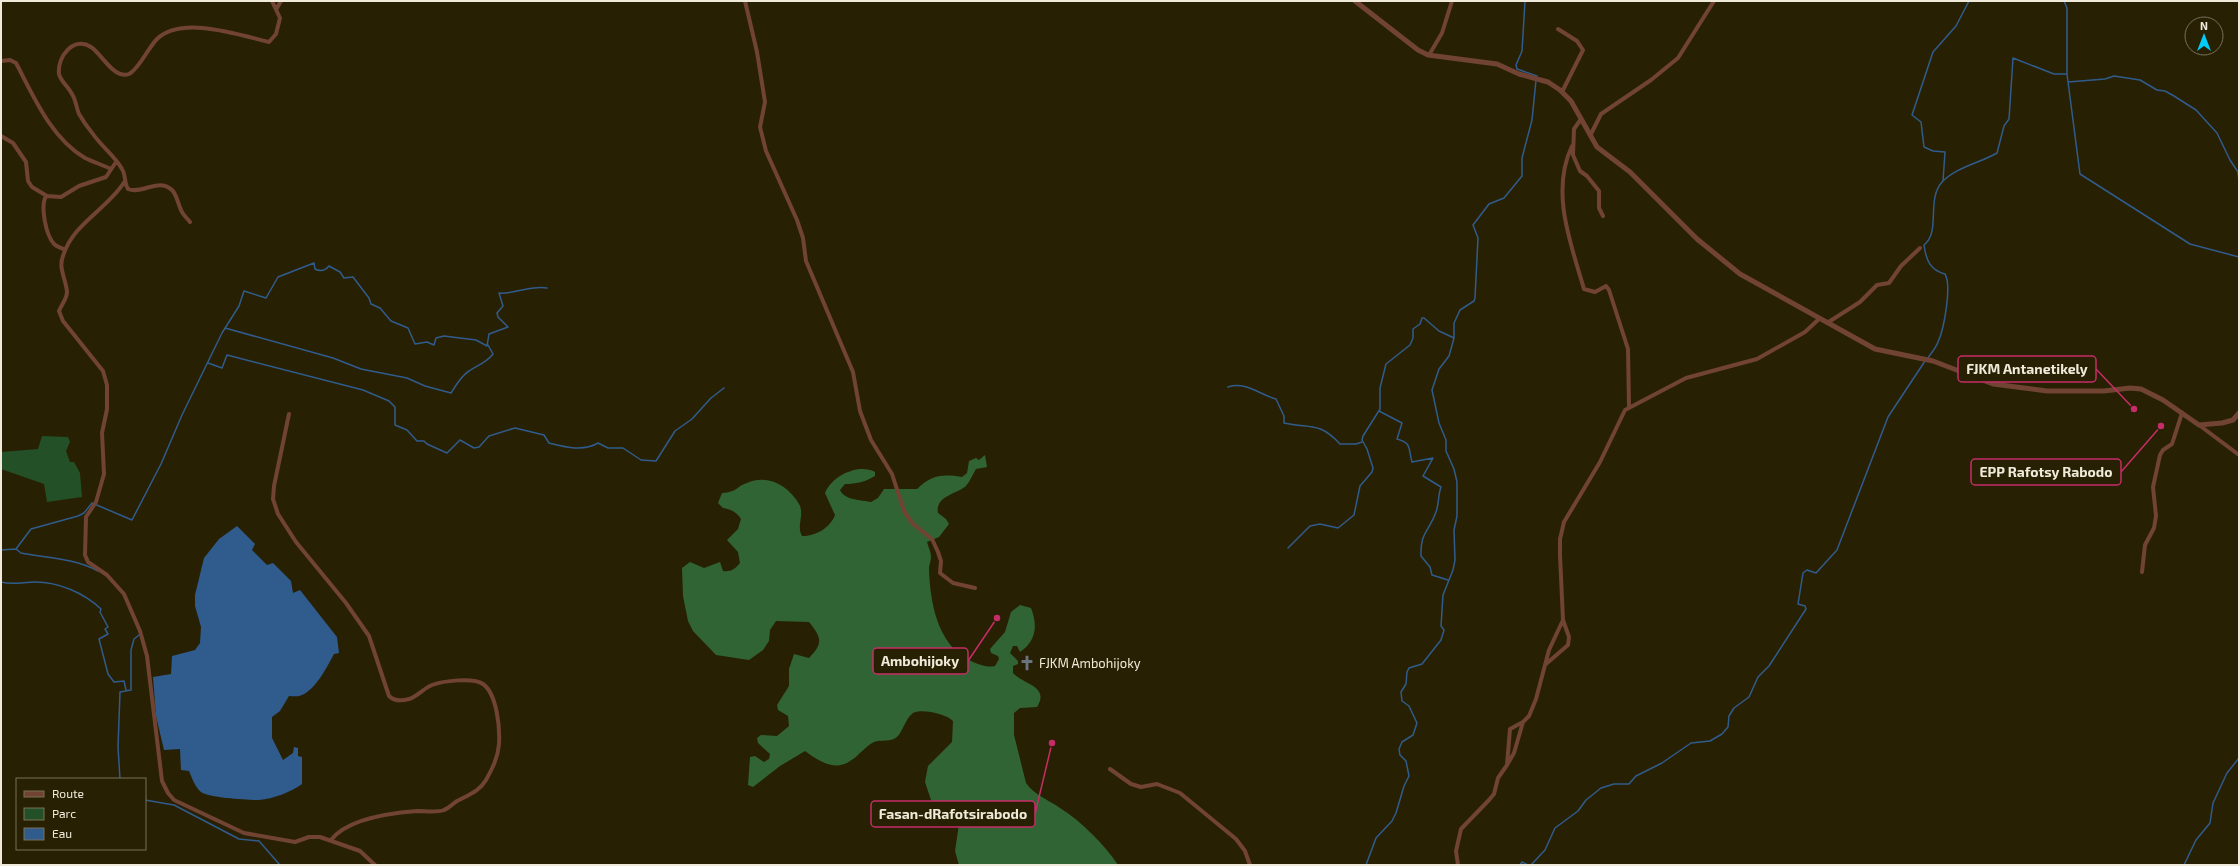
<svg xmlns="http://www.w3.org/2000/svg" width="2240" height="866" font-family="'Exo 2',sans-serif">
	<style>
		.green { fill: #235026 }
		.forest { fill: #316434 }
		.water { fill: #305c8d }
		.lines { fill: none; stroke-linecap: round; stroke-linejoin: round }
		.stream { stroke: #305c8d; stroke-width: 1.5 }
		.minor { stroke: #714332; stroke-width: 4 }
		.tertiary { stroke: #714332; stroke-width: 5 }
		.labels { text-anchor: middle; stroke-width: 3; stroke-linejoin: round; paint-order: stroke }
		.poi-label { font-size: 13px; fill: #efead9; stroke: #282003; text-anchor: start }
		.leader { fill: none; stroke: #c62d68; stroke-width: 1.5 }
		.callout-dot { fill: #c62d68; stroke: #282003; stroke-width: 1.5 }
		.callout { fill: #282003; stroke: #c62d68; stroke-width: 1.5 }
		.callout-label { font-size: 14px; text-anchor: middle; font-weight: bold; fill: #efead9 }
	</style>
	<rect width="100%" height="100%" fill="#282003"/>
	<!-- green -->
	<path class="green" d="M42,436L68,437L70,442L66,451L70,462H74L80,473L82,497L47,502L44,484L1,469V452L38,449Z"/>
	<!-- forest -->
	<path class="forest" d="M985,455L987,467L976,469C973,474 970,481 966,486C957,494 935,496 938,513L946,519L949,524L939,537L927,542C928,546 931,552 931,557C931,561 929,564 929,569C930,601 937,644 969,660C977,664 987,668 995,666L999,659L998,656L991,653L990,649L1005,632L1011,612L1020,605L1031,608C1038,626 1036,641 1020,652L1017,646H1013L1010,653L1018,661V664L1013,666V673C1024,685 1050,686 1037,707L1020,708L1014,713V735L1026,783C1034,795 1049,800 1060,808C1082,822 1104,844 1118,865H959L955,851L959,824L956,819L968,816L970,811L967,806L942,808L932,803L925,782L928,766L952,742L953,721C947,714 921,708 913,713C906,718 903,730 898,736C891,743 881,739 874,742C864,747 859,756 850,761C835,772 817,760 805,751L780,766L753,787L748,785L750,757L755,756L764,762L769,759L770,754L758,743L757,738L761,735L777,736L789,726L788,716L778,710L777,705L789,686V669L794,654L809,658C824,643 821,637 809,622L776,621L770,630L769,641L763,650L749,660L716,655L693,631L688,621L683,596L682,568L690,562L704,568L720,562L723,571C731,572 735,569 740,563L738,552L727,540L738,529L741,519C737,512 730,509 723,508L718,503L722,493C738,492 735,487 747,483C767,474 788,485 799,504C805,514 796,526 802,536C816,536 830,528 835,515L825,493C832,476 858,463 875,472V476C865,482 856,484 845,484L840,490C844,500 861,500 871,502L878,498L884,489H917C932,475 941,474 962,477L967,473L969,461L976,458L979,460Z"/>
	<!-- water -->
	<path class="water" d="M237,526L255,544L252,550L267,565L273,563L291,581L293,593L300,590L337,637L339,653L334,654C327,667 316,689 302,695C299,697 293,696 289,696L280,711L272,717V738L283,760L293,753L294,747L298,748V756L302,757V784C291,792 273,799 259,800C249,800 209,798 201,792C195,787 192,778 189,771L181,770L180,749L164,750L156,716L153,677L171,674L172,656L195,650L200,643L201,627L195,606V595L204,558L219,539Z"/>
	<g class="lines">
		<!-- stream -->
		<path class="stream" d="M1525,1L1522,51L1516,65L1517,69L1537,76
			M2064,1L2067,8V74L2080,174L2190,244L2239,257
			M2068,82L2105,79L2114,76L2140,80L2157,90L2165,91L2174,96L2196,110L2217,133L2230,160L2238,172L2239,181
			M1943,181L1945,152L1933,151L1924,147L1921,122L1912,115L1933,52L1956,26L1969,1
			M225,328L333,358L361,369L407,378L425,386L451,393C456,385 461,376 469,371C478,365 486,363 493,354L488,345
			M1928,358C1931,353 1936,348 1938,342C1944,329 1952,286 1945,274C1930,270 1926,260 1924,245C1941,232 1926,200 1942,182C1956,167 1980,163 1997,153L2004,126L2009,119L2013,58L2054,74H2067
			M208,363L222,368L227,355L363,390L389,401L395,407V425L407,430L417,441H424L427,444L447,453L460,440L474,448L479,447L489,436L515,428L544,435L549,443C565,447 583,452 598,443L608,448H623L641,460L656,461L675,431L692,419L711,398L724,388
			M1228,387C1246,381 1260,395 1276,399L1284,416V423C1310,429 1319,421 1340,444H1356L1362,442
			M1379,411L1402,423L1397,439C1412,443 1408,448 1412,462L1433,458L1423,476L1441,487C1438,495 1439,504 1436,512C1429,532 1420,532 1421,556L1430,567L1432,575L1448,580
			M1288,548L1310,526L1320,524L1338,528L1354,515L1360,486L1372,472L1373,468L1367,449L1362,440L1363,436L1380,409V388L1386,364L1410,345L1413,338V329L1420,324L1422,318H1424L1439,331L1454,338
			M16,549L21,553C47,558 75,558 98,571
			M1,550L16,549L31,529L78,516L84,513L92,503L132,520L161,464L182,415L222,333L239,306L244,291L266,298L278,277L314,263L315,269C321,272 325,271 329,266L340,272L344,278L353,277L369,298L371,304L380,308L391,321L408,328L415,344L427,342L434,345L436,338L444,336L476,340L487,346L489,334L508,327L498,317L497,313L503,306L499,293C511,295 531,285 547,288
			M1,582C12,585 24,582 35,582C59,582 84,593 101,609L100,612L108,627L105,629L108,634L99,639L108,674L114,682L124,681L126,690
			M120,779L118,747L120,692L131,690V650L134,639L139,635
			M145,800L174,805L239,839L259,841L280,865
			M1366,865L1376,838L1392,821L1396,813L1404,786L1409,776L1406,761L1400,755L1399,749L1402,742L1413,735L1417,723L1409,706L1402,701L1401,692L1406,684L1407,672L1409,668L1422,664L1441,640L1444,630L1441,626L1443,595L1453,570L1455,560L1454,530L1457,516V482L1454,469L1446,451V440L1439,423L1432,390L1439,369L1449,356L1454,338V323L1460,310L1474,301L1475,298L1478,238L1473,225L1489,204L1504,198L1522,176V158L1532,120L1536,80
			M1520,865L1522,862L1528,865
			M1531,865L1545,850L1555,828L1578,811L1586,800L1601,788L1614,784H1629L1636,776L1662,763L1691,743L1710,741L1722,734L1728,727L1729,716L1734,708L1749,697L1758,677L1769,666L1806,609L1805,606L1798,604L1803,573L1807,570L1816,573L1837,550L1888,417L1925,361
			M2184,865L2196,840L2210,823L2213,803L2227,773L2239,758"/>
		<!-- minor -->
		<path class="minor" d="M745,1L757,52L765,102L760,127L766,151L797,220L803,238L806,261L853,372L860,411L871,440L892,474L904,511L913,524L932,539L938,552L941,561L940,573L953,583L975,588
			M277,8L281,1
			M1558,29L1577,41L1583,50L1562,92
			M1429,55L1442,33L1452,1
			M1,61L10,60L16,63C34,97 51,138 85,158C93,162 103,165 111,169
			M1581,119L1574,129L1573,155L1580,171L1587,176L1599,191V208L1603,216
			M1591,134L1601,114L1651,80L1678,58L1714,1
			M1,136L13,143L26,162L28,181L32,187L47,196L61,197L79,186L106,177L116,162
			M1572,146C1550,192 1571,244 1584,289L1595,292L1606,286L1609,290L1628,349L1629,406
			M125,181C108,209 73,223 63,256C58,268 66,279 67,292C67,299 61,305 59,311L63,321L103,371L107,385V409L102,433L104,474L96,502L86,517L85,555L88,562L107,575L124,594L140,631L147,656L162,781L168,793L174,800L244,833L295,842L309,837H320L360,851L375,865
			M46,196C40,207 46,235 54,244C57,247 62,248 65,250
			M190,222C187,218 183,215 181,210C178,204 177,195 172,190C158,177 142,195 128,189C124,183 126,175 122,169C116,157 101,146 93,134C88,128 83,121 79,114C76,107 76,100 72,94C68,86 61,82 59,74C57,56 74,36 91,47C101,53 114,80 129,74C139,69 148,48 157,39C182,15 239,35 269,42L276,34L280,18L272,1
			M1827,323L1860,302L1877,285L1889,283L1901,266L1920,248
			M289,414L274,486L273,499L278,514L296,542L346,603L369,636L389,696C394,701 402,701 409,699C418,696 424,688 432,685C443,681 473,677 483,684C497,694 500,728 499,744C498,758 492,769 486,780C479,792 468,795 457,801C452,804 450,808 444,810C436,813 426,811 417,811C391,813 347,819 331,840
			M2199,425L2239,455
			M2142,572L2145,545L2154,528L2156,516L2153,487L2160,455L2163,450L2172,444L2182,413
			M1546,664L1568,645L1569,637L1563,620
			M1507,765L1514,753L1523,722
			M1110,769L1131,784L1141,787L1157,784L1180,793L1236,839L1245,851L1250,865
			M1458,865L1456,851L1461,829L1489,800L1494,794L1498,778L1507,765L1510,729L1523,722L1529,716L1536,699L1549,650L1563,620L1560,555V539L1564,522L1600,462L1625,410L1686,378L1757,359L1805,332L1819,319"/>
		<!-- tertiary -->
		<path class="tertiary" d="M1355,1L1418,50L1428,55L1497,64L1519,74L1548,82L1560,90L1571,101L1597,147L1630,172L1697,239L1740,274L1875,349L1933,361L1993,384L2047,391H2104L2130,388L2141,389L2163,400L2199,425L2222,423L2233,420L2239,413"/>
	</g>
	<!-- icons -->
	<defs>
		<g id="church-bare" transform="scale(1.2)"><path d="M-1.2-6h2.4v3.5h3.3v2.4h-3.3V6h-2.4V-.1h-3.3v-2.4h3.3Z" fill="#6b7280" stroke="#282003" stroke-width="2.5" paint-order="stroke"/></g>
	</defs>
	<g fill-rule="evenodd">
		<use href="#church-bare" x="1027" y="663"/>
	</g>
	<g class="labels">
		<!-- poi labels -->
		<g class="poi-label">
			<text x="1039" y="668">FJKM Ambohijoky</text>
		</g>
	</g>
	<!-- callouts -->
	<path class="leader" d="M2134 409L2096 369M2161 426L2121 472M997 618L968 661M1052 743L1035 814"/>
	<g class="callout-dot">
		<circle cx="2134" cy="409" r="4"/>
		<circle cx="2161" cy="426" r="4"/>
		<circle cx="997" cy="618" r="4"/>
		<circle cx="1052" cy="743" r="4"/>
	</g>
	<g class="callout">
		<rect x="1958" y="356" width="138" height="26" rx="4"/>
		<rect x="1971" y="459" width="150" height="26" rx="4"/>
		<rect x="873" y="648" width="95" height="26" rx="4"/>
		<rect x="871" y="801" width="164" height="26" rx="4"/>
	</g>
	<g class="callout-label">
		<text x="2027" y="374">FJKM Antanetikely</text>
		<text x="2046" y="477">EPP Rafotsy Rabodo</text>
		<text x="920" y="666">Ambohijoky</text>
		<text x="953" y="819">Fasan-dRafotsirabodo</text>
	</g>
	<!-- border -->
	<rect width="2240" height="866" fill="none" stroke="#efead9" stroke-width="4"/>
	<!-- legend -->
	<rect x="16" y="778" width="130" height="72" fill="#282003" stroke="#787159"/>
	<rect x="24" y="791" width="20" height="6" fill="#714332" stroke="#787159"/>
	<text x="52" y="798" font-size="12" fill="#efead9">Route</text>
	<rect x="24" y="808" width="20" height="12" fill="#235026" stroke="#787159"/>
	<text x="52" y="818" font-size="12" fill="#efead9">Parc</text>
	<rect x="24" y="828" width="20" height="12" fill="#305c8d" stroke="#787159"/>
	<text x="52" y="838" font-size="12" fill="#efead9">Eau</text>
	<!-- north arrow -->
	<g transform="translate(2204 36)"><circle r="19" fill="#282003" stroke="#787159"/>
	<path d="M0-3L7 15L0 10L-7 15Z" fill="#00cbf9"/>
	<text y="-6" font-size="11" font-weight="bold" text-anchor="middle" fill="#efead9">N</text>
	</g>
</svg>
